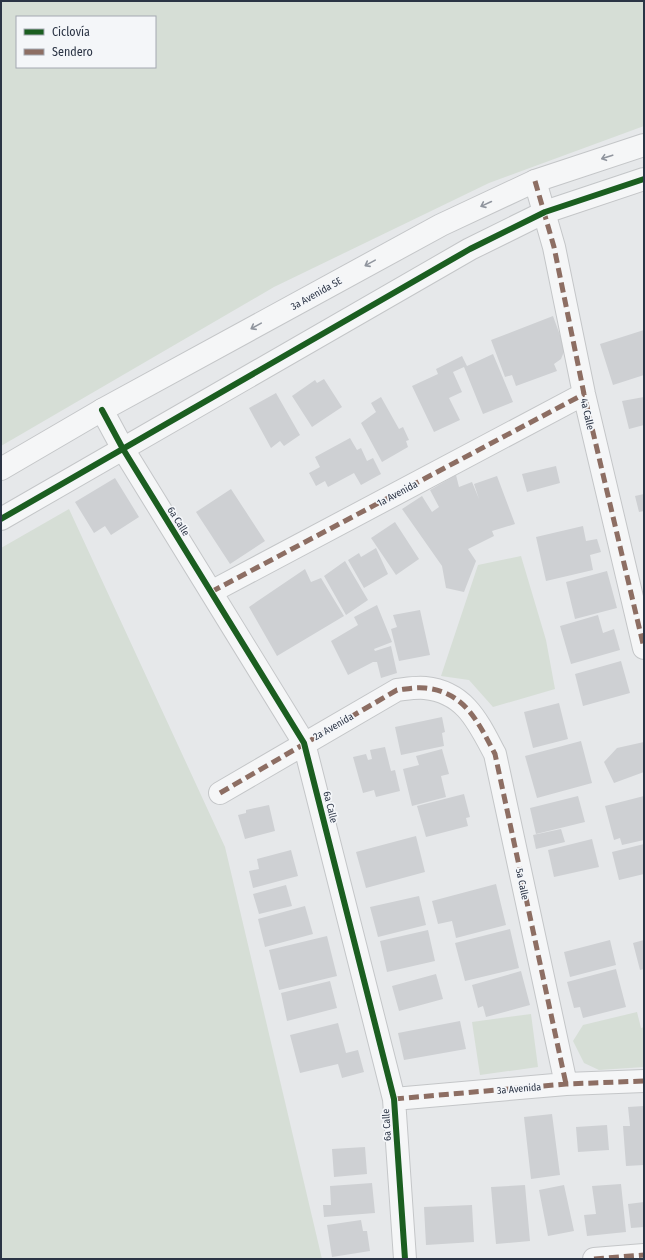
<svg xmlns="http://www.w3.org/2000/svg" width="645" height="1260" font-family="'Fira Sans Condensed',sans-serif">
	<style>
		.green { fill: #d6ded6; fill-rule: evenodd }
		.building { fill: #ced0d3 }
		.lines { fill: none; stroke-linecap: round; stroke-linejoin: round }
		.minor-casing { stroke: #c4c6c8; stroke-width: 24 }
		.tertiary-casing { stroke: #c4c6c8; stroke-width: 24 }
		.minor { stroke: #f5f6f7; stroke-width: 22 }
		.tertiary { stroke: #f5f6f7; stroke-width: 22 }
		.quiet { stroke: #8d6e63; stroke-width: 5; stroke-dasharray: 10 5; stroke-linecap: butt }
		.cycleway-casing { stroke: #f4f6f9; stroke-width: 8 }
		.cycleway { stroke: #1b5e20; stroke-width: 6 }
		.oneway { stroke: #90959e }
		.labels { text-anchor: middle; stroke-width: 3.5; stroke-linejoin: round; paint-order: stroke }
		.street-label { font-size: 10px; fill: #2b3445; stroke: #f4f6f9 }
	</style>
	<rect width="100%" height="100%" fill="#e6e8ea"/>
	<!-- green -->
	<path class="green" d="M1,1H644V126L489,183L274,287L1,446ZM17,17H155V67H17Z
		M69,509L225,847L322,1259H1V548Z
		M521,556L546,640L555,689L493,707L469,680L441,676L478,565Z
		M637,1012L641,1028L644,1027V1067L599,1070L584,1063L573,1041L583,1025Z
		M531,1014L538,1067L480,1075L472,1022Z"/>
	<!-- building -->
	<path class="building" d="M553,316L565,349L561,359L554,364L557,371L516,386L512,375L505,377L491,340Z
		M644,330V375L613,385L600,344Z
		M493,354L513,402L483,414L464,367L453,372L462,392L449,398L460,420L434,432L412,386L438,374L436,369L462,356L467,366Z
		M324,379L342,407L312,427L292,396L315,380L317,383Z
		M276,393L300,435L284,446L280,441L271,448L249,408Z
		M381,397L399,429L403,427L409,440L406,441L408,447L382,462L361,423L376,412L371,403Z
		M644,397V425L629,429L622,401Z
		M350,438L357,450L361,448L367,461L373,458L381,474L361,485L354,473L328,487L325,481L316,486L309,473L320,467L315,457Z
		M556,466L560,483L527,492L522,474Z
		M456,475L459,487L472,482L479,499L474,484L497,476L515,524L492,531L494,536L468,549L476,561L464,592L446,588L442,566L402,509L422,496L432,512L439,507L430,490Z
		M115,478L139,517L111,535L105,526L94,533L75,502Z
		M231,489L265,541L230,564L196,512Z
		M644,494V511L639,512L635,496Z
		M395,522L419,559L396,575L371,538Z
		M583,526L586,541L597,539L601,552L590,555L593,570L546,581L536,537Z
		M376,548L388,574L364,588L348,560L359,553L361,557Z
		M345,561L368,600L346,615L324,576Z
		M305,569L311,582L321,578L344,616L277,656L249,607Z
		M607,571L617,608L575,619L566,582Z
		M377,605L392,642L374,649L375,651L391,646L397,673L381,678L377,662H373L348,675L331,641L358,625L354,617Z
		M420,610L430,655L399,661L391,629L397,627L393,615Z
		M598,615L603,633L614,629L620,650L571,664L560,626Z
		M621,661L630,693L583,706L575,674Z
		M559,703L568,739L533,748L524,712Z
		M442,717L445,732L442,733L444,746L401,755L395,727Z
		M581,741L592,783L537,798L525,756Z
		M644,742V772L614,783L604,762L617,748Z
		M385,747L391,771L395,770L400,791L376,797L374,790L363,793L353,757L366,754L368,760L372,759L370,750Z
		M442,749L449,774L441,776L446,797L412,806L403,769L419,765L416,756Z
		M464,794L470,817L466,818L468,826L426,837L417,806Z
		M578,796L585,822L536,834L530,808Z
		M644,796V840L622,845L620,838L614,840L605,806Z
		M269,805L275,831L245,839L238,815L246,813V810Z
		M561,829L565,842L536,849L533,835Z
		M416,836L425,872L366,888L356,852Z
		M592,839L599,867L554,877L548,850Z
		M644,844V874L619,880L612,852Z
		M291,850L298,876L253,888L249,871L259,869L257,859Z
		M496,884L506,925L456,938L452,921L438,924L432,901Z
		M286,885L292,906L259,914L253,894Z
		M419,896L426,925L378,937L370,907Z
		M305,906L313,934L265,947L258,919Z
		M510,929L519,968L465,981L455,943Z
		M428,930L435,961L387,972L380,941Z
		M327,936L337,976L279,990L269,950Z
		M610,940L616,965L570,977L564,952Z
		M644,940V969L640,970L633,943Z
		M616,969L626,1007L583,1018L580,1007L574,1008L567,982Z
		M521,971L530,1005L486,1017L483,1006L478,1008L472,985Z
		M436,974L443,999L399,1011L392,986Z
		M330,981L337,1008L287,1021L281,993Z
		M460,1021L466,1049L404,1060L398,1033Z
		M338,1023L346,1053L358,1050L364,1072L342,1078L338,1064L300,1073L290,1035Z
		M644,1106V1165L626,1166L623,1126H630L628,1107Z
		M552,1114L560,1175L531,1179L524,1117Z
		M607,1125L609,1150L578,1152L576,1127Z
		M365,1147L367,1174L334,1177L332,1149Z
		M372,1183L375,1213L324,1217L323,1205H331L330,1186Z
		M621,1184L626,1232L587,1236L584,1215L596,1214L592,1186Z
		M525,1185L530,1241L496,1244L491,1187Z
		M564,1185L574,1231L548,1236L539,1190Z
		M644,1202V1227L631,1228L628,1204Z
		M472,1205L474,1242L426,1245L424,1207Z
		M361,1220L363,1231H367L370,1251L332,1257L327,1225Z"/>
	<g class="lines">
		<!-- minor casing -->
		<g class="minor-casing">
			<path id="minor" d="M535,181L554,247L584,394L644,648
				M102,410L123,449L304,743L394,1099L405,1259
				M211,592L584,394
				M220,793L397,690C406,689 416,687 425,688C465,692 478,722 495,754L566,1084
				M394,1099L566,1084L644,1081
				M594,1259L644,1255"/>
		</g>
		<!-- tertiary casing -->
		<g class="tertiary-casing">
			<path id="tertiary" d="M1,469L102,410L441,225L535,181L644,145
				M1,519L470,249L545,212L644,179"/>
		</g>
		<!-- minor -->
		<use href="#minor" class="minor"/>
		<!-- tertiary -->
		<use href="#tertiary" class="tertiary"/>
		<!-- quiet -->
		<path class="quiet" d="M535,181L554,247L584,394L644,648
			M211,592L584,394
			M220,793L397,690C406,689 416,687 425,688C465,692 478,722 495,754L566,1084
			M394,1099L566,1084L644,1081
			M594,1259L644,1255"/>
		<!-- cycleway casing -->
		<g class="cycleway-casing">
			<path id="cycleway" d="M102,410L123,449L304,743L394,1099L405,1259
				M1,519L470,249L545,212L644,179"/>
		</g>
		<!-- cycleway -->
		<use href="#cycleway" class="cycleway"/>
	</g>
	<!-- one-way arrows -->
	<defs><path id="oneway-shaft" d="M-6 0H5M1.5-3L5.5 0L1.5 3" fill="none" stroke-width="1.6" stroke-linecap="round" stroke-linejoin="round"/></defs>
	<g class="oneway">
		<use href="#oneway-shaft" transform="translate(607 157) rotate(162)"/>
		<use href="#oneway-shaft" transform="translate(486 204) rotate(155)"/>
		<use href="#oneway-shaft" transform="translate(370 263) rotate(151)"/>
		<use href="#oneway-shaft" transform="translate(256 326) rotate(151)"/>
	</g>
	<g class="labels">
		<!-- street labels -->
		<g class="street-label">
			<text transform="translate(316 293) rotate(-29)" y="4">3a Avenida SE</text>
			<text transform="translate(588 414) rotate(77)" y="4">4a Calle</text>
			<text transform="translate(397 493) rotate(-28)" y="4">1a Avenida</text>
			<text transform="translate(179 521) rotate(58)" y="4">6a Calle</text>
			<text transform="translate(333 726) rotate(-30)" y="4">2a Avenida</text>
			<text transform="translate(331 807) rotate(76)" y="4">6a Calle</text>
			<text transform="translate(523 884) rotate(78)" y="4">5a Calle</text>
			<text transform="translate(519 1088) rotate(-5)" y="4">3a Avenida</text>
			<text transform="translate(386 1125) rotate(-94)" y="4">6a Calle</text>
		</g>
	</g>
	<!-- border -->
	<rect width="645" height="1260" fill="none" stroke="#2b3445" stroke-width="4"/>
	<!-- legend -->
	<rect x="16" y="16" width="140" height="52" fill="#f4f6f9" stroke="#a4a8b1"/>
	<rect x="24" y="29" width="20" height="6" fill="#1b5e20" stroke="#a4a8b1"/>
	<text x="52" y="36" font-size="12" fill="#2b3445">Ciclovía</text>
	<rect x="24" y="49" width="20" height="6" fill="#8d6e63" stroke="#a4a8b1"/>
	<text x="52" y="56" font-size="12" fill="#2b3445">Sendero</text>
</svg>
